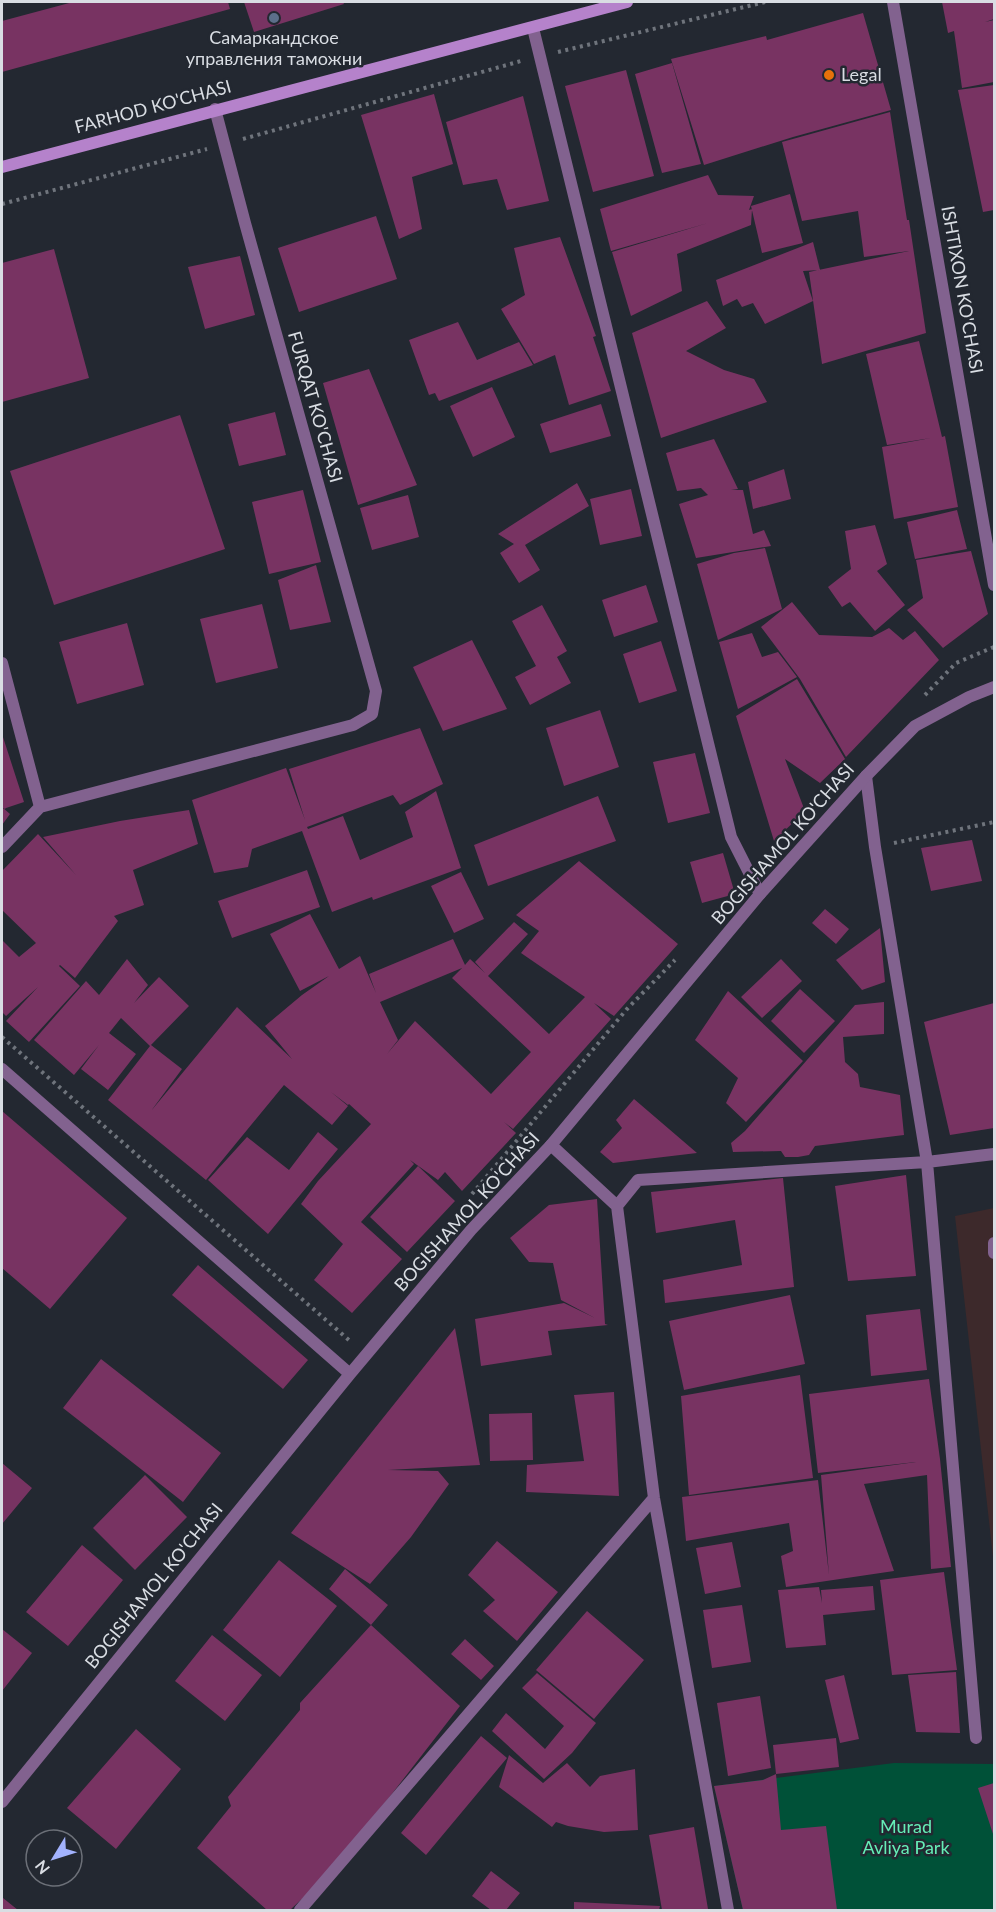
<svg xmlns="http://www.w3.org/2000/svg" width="996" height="1912" font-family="Lato,sans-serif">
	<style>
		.medical { fill: #3d292b }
		.green { fill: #005138 }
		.building { fill: #783362; fill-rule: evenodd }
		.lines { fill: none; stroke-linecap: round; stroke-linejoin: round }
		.path { stroke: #6f747c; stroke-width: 4; stroke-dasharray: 3 4.5; stroke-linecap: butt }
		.lane { stroke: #82628f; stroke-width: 12 }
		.street { stroke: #82628f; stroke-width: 12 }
		.secondary { stroke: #b582cb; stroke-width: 12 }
		.service-dot { fill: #5c6f8a; stroke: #232831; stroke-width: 2 }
		.food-dot { fill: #e8710a; stroke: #232831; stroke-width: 2 }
		.labels { text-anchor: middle; stroke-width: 5; stroke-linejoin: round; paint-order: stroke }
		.poi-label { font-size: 18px; fill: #d9dde3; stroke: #232831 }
		.street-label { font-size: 18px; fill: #d9dde3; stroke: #232831 }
		.park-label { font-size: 18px; fill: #65eeb7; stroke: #232831 }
	</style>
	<rect width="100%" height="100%" fill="#232831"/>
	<!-- medical -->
	<path class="medical" d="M994,1208V1566L955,1216Z"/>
	<!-- green -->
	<path class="green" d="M894,1763L994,1764V1910H743L714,1786Z"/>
	<!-- building -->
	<path class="building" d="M73,2H228L230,9L2,72V21Z
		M244,2H343L344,4L254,32Z
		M942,2H994V19L985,22L994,20V82L962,88L954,31L948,33Z
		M863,13L891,110L793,137L704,165L671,59L766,36L767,40Z
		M672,63L701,164L662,173L635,74Z
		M626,70L654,176L593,192L565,86Z
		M994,85V210L983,212L958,90Z
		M434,94L453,164L412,177L422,229L399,239L361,115Z
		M523,96L549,201L507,210L497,179L463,185L446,122Z
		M890,112L907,220H909L926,333L822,364L809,272L909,251L864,257L858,211L802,221L782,142Z
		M708,175L718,195L754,196L749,210L752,209L751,225L677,254L682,291L631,316L612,252L708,223L611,251L600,209Z
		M790,194L803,243L762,253L751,206Z
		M376,216L397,279L299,312L278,248Z
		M560,237L596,336L593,337L611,391L569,405L555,355L534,364L501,309L525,295L514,248Z
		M813,242L820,270L803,271L813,301L765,324L753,303L742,307L737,299L723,306L716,280Z
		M54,249L89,378L2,402V263Z
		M240,256L255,315L205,329L188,267Z
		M707,301L726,328L686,351L724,370L754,379L767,402L661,438L632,333Z
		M458,322L477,360L519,342L533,365L439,401L435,393L429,395L409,340Z
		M919,341L942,437L945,436L958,507L894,519L882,447L931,438L887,445L866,354Z
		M369,369L417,485L358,505L323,383Z
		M492,387L515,437L473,457L450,406Z
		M601,404L611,436L550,453L540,424Z
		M275,412L286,455L239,466L228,424Z
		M180,415L225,549L54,605L10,471Z
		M714,439L738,489L731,490H743L753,534L764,530L771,546L696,558L679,504L708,495L701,488L677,491L666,453Z
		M784,469L791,499L753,509L748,482Z
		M577,483L589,506L525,545L540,570L519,583L500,553L514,544L498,534Z
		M631,489L642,536L600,545L590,499Z
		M303,490L321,562L269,574L252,502Z
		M408,495L419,537L372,550L360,508Z
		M957,510L967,549L915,559L907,522Z
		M875,525L887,564L877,571L905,605L875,631L850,602L842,607L828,587L851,569L845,531Z
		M765,548L782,609L718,640L697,564L734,553Z
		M971,551L988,614L943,648L907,610L923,598L916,560Z
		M316,565L331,622L290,630L278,580Z
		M646,585L658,622L614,637L602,600Z
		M792,602L819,635L872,637L889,628L903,640L915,631L939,660L846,757L800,679L761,627Z
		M262,604L278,668L216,683L200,619Z
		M542,605L567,651L557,657L571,683L530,705L515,677L536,666L512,621Z
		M127,623L144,685L77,704L59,642Z
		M752,633L762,657L778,652L797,677L738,709L719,642Z
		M472,640L507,709L443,731L413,667Z
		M661,641L677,691L639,703L623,654Z
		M797,679L845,759L820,783L785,759L805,811L774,841L736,716Z
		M600,710L619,767L564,786L546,728Z
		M420,728L443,784L400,805L393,795L307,827L308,829L343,816L360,860L413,837L405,812L436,791L461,868L373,900L372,897L332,912L302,831L252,849L248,867L214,873L192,800L286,768L305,820L289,769Z
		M2,734L24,802L3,809L2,803Z
		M695,753L710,813L668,823L653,762Z
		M598,796L616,841L488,886L474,845Z
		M2,807L10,814L2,825Z
		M189,810L198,844L133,870L144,905L114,916L118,921L75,978L60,965L59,966L80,986L29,1042L6,1021L38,987L6,1016L2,1012V940L19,957L36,943L2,910V871L38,834L76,875L43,837L120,821Z
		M972,840L982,881L931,891L921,848Z
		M723,853L735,894L702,903L690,862Z
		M579,861L678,944L614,1016L594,1003L611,1019L513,1129L504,1122L516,1133L462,1191L445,1172L438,1180L410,1160L414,1164L361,1222L402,1259L352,1313L314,1280L343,1244L301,1204L318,1181L371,1124L349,1104L348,1105L331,1092L348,1106L332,1125L284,1085L206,1180L108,1100L150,1046L121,1018L109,1033L136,1054L108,1090L81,1069L99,1045L74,1075L34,1040L86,981L99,995L127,959L148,985L134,1003L159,977L189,1006L151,1045L182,1069L151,1111L237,1007L292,1059L265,1026L302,995L329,976L300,991L270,934L310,914L339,969L360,956L376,993L369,974L453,939L465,965L470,959L485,973L475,962L514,922L528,934L488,976L549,1034L585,997L521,953L539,931L516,915ZM462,968L452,978L531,1052L491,1094L415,1021L387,1054L398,1040L380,1002Z
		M307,870L320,907L232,938L218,901Z
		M461,872L484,919L454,933L431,886Z
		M825,909L849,929L836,944L812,923Z
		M880,928L885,982L862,990L836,960Z
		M781,959L802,981L762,1018L741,997Z
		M800,989L835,1021L804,1053L771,1021Z
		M728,991L803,1061L746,1122L726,1103L738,1078L695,1040Z
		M884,1002V1034L843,1037L845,1062L858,1074L860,1087L900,1095L904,1135L815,1146L809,1155L798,1157H785L781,1151L733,1152L731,1143L745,1131L855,1005Z
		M994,1003V1128L950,1135L924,1022Z
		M634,1099L697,1153L613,1163L600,1152L622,1128L616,1120Z
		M2,1111L127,1218L50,1309L2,1268Z
		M318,1132L338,1149L268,1234L208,1180L247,1137L289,1170Z
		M418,1166L455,1201L407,1252L370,1217Z
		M906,1175L916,1276L848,1281L835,1186Z
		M783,1178L794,1287L665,1303L663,1280L742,1265L735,1220L656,1233L651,1192Z
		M597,1199L605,1324L608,1325L548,1331L552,1355L481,1366L475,1319L564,1303L595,1318L561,1300L553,1263L529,1262L510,1238L549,1205Z
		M198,1265L308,1360L283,1389L172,1295Z
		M790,1295L805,1364L684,1390L669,1321Z
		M920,1309L927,1370L871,1376L866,1315Z
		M455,1328L480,1465L388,1470L438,1471L449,1484L411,1537L370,1584L291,1533Z
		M101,1359L221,1453L183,1502L63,1408Z
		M800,1375L813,1478L689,1495L681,1396Z
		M929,1379L940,1459L951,1567L931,1569L927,1475L864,1484L894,1571L786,1587L781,1556L793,1551L789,1523L686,1541L682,1497L818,1480L829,1575L821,1475L916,1462L818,1473L809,1394Z
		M614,1392L619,1496L526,1492L527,1465L584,1461L574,1395Z
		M532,1413L533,1460L490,1461L489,1414Z
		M2,1463L32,1488L2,1524Z
		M145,1475L187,1517L135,1570L93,1528Z
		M497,1541L558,1592L517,1641L483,1611L495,1600L468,1575Z
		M732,1542L741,1587L705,1594L696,1548Z
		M82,1545L123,1580L68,1646L26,1612Z
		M279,1560L337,1606L280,1677L223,1630Z
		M345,1569L388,1605L371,1625L329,1589Z
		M944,1572L957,1670L892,1675L880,1580Z
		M873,1586L875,1610L823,1615L826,1645L786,1648L778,1590L819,1587L822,1603L821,1590Z
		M742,1605L751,1662L712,1668L703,1610Z
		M587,1611L644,1660L594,1719L536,1670Z
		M371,1625L460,1706L391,1795L322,1880L290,1910H267L197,1848L231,1806L228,1797L300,1710V1703Z
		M2,1629L32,1653L2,1691Z
		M212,1635L262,1675L225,1721L175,1681Z
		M465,1639L494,1666L481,1680L451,1654Z
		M956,1672L960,1733L916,1732L908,1675Z
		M537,1673L596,1723L572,1753L544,1779L492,1731L506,1713L545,1749L564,1726L522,1688Z
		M844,1675L859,1739L840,1743L825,1680Z
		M760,1696L771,1768L728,1776L717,1703Z
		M136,1729L181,1769L116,1849L67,1808Z
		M481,1736L507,1758L426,1855L401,1833Z
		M836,1738L839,1767L776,1774L781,1830L826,1826L837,1910H743L714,1786L763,1780L776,1774L773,1745Z
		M509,1755L543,1783L567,1763L590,1787L600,1776L635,1769L638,1830L604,1832L568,1826L556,1822L552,1827L499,1787Z
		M994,1783V1837L978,1788Z
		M694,1827L708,1909L662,1910L649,1835Z
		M491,1871L520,1893L506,1910H491L472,1896Z
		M3,1898L18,1910H2Z
		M574,1902L660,1906L659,1910H574Z"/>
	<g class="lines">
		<!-- path -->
		<path class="path" d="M558,52L765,2
			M243,139L521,61
			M2,204L207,149
			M925,695L956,663L994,647
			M894,843L994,822
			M2,1037L350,1341
			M472,1194L627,1009L675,960"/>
		<!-- lane -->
		<path class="lane" d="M533,28L731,837L760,894
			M2,663L40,807
			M866,776L875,847L927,1162L976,1738
			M2,847L40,807L353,725L372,714L376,691L245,223L215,109
			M551,1145L617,1206L654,1498L728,1910
			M617,1206L638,1180L927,1162L994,1154
			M994,1243V1253
			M300,1910L654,1498"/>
		<!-- street -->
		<path class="street" d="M893,2L994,585
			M2,1069L350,1374
			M2,1802L350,1374L471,1230L551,1145L760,894L866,776L915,726L969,697L994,687"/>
		<!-- secondary -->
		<path class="secondary" d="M2,167L627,2"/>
	</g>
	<!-- markers -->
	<circle class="service-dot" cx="274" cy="18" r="6"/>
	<circle class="food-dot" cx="829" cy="75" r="6"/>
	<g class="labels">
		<!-- poi labels -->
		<g class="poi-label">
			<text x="274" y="44">Самаркандское<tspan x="274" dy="21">управления таможни</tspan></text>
			<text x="841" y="81" text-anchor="start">Legal</text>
		</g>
		<!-- street labels -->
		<g class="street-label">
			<text transform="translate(153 107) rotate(-15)" y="6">FARHOD KO'CHASI</text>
			<text transform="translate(962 290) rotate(80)" y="6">ISHTIXON KO'CHASI</text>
			<text transform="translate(315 407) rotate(74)" y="6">FURQAT KO'CHASI</text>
			<text transform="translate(783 844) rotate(-49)" y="6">BOGISHAMOL KO'CHASI</text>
			<text transform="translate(467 1212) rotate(-48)" y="6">BOGISHAMOL KO'CHASI</text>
			<text transform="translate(154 1586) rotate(-51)" y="6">BOGISHAMOL KO'CHASI</text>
		</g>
		<!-- park labels -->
		<g class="park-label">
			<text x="906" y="1833">Murad<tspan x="906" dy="21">Avliya Park</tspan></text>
		</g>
	</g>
	<!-- border -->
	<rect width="996" height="1912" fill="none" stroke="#d9dde3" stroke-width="6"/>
	<!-- north arrow -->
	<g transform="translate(54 1858) rotate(232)"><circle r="28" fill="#232831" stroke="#6c7078" stroke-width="1.5"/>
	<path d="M0-4.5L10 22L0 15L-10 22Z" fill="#a2b2fd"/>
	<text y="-9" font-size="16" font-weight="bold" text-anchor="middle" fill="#d9dde3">N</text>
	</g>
</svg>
